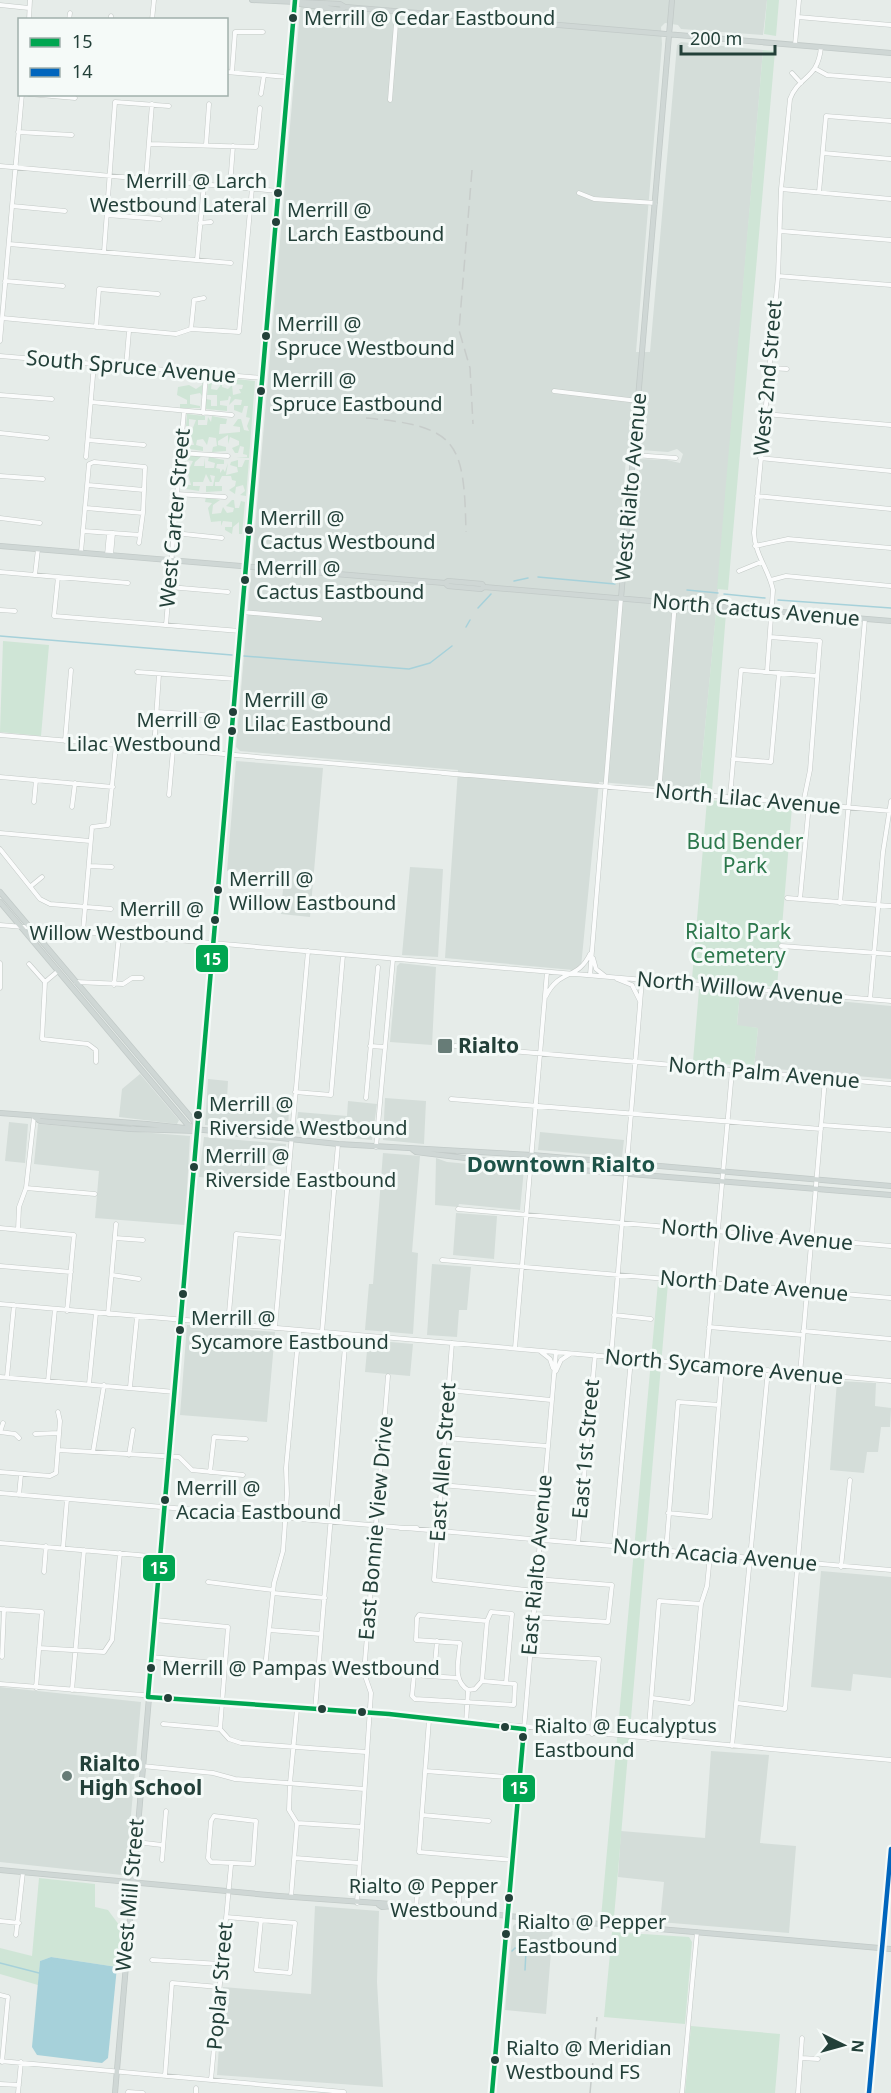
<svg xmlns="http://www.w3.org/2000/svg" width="891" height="2093" font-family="'Noto Sans',sans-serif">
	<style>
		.built { fill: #d4ddd9; fill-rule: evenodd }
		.green { fill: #cfe5d6 }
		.water { fill: #a6d1da }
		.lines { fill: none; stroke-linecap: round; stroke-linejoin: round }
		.stream { stroke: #a6d1da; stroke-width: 1.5 }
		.minor-casing { stroke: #c3c9c6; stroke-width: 5 }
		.major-casing { stroke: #c2cac8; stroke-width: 6 }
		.minor { stroke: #fbfcfc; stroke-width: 4 }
		.major { stroke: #cfd7d5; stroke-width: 4.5 }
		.rail { stroke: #c7ccca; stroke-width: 1.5; stroke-dasharray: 12 6; stroke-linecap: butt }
		.bus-1-casing { stroke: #f5faf8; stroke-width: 9 }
		.bus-2-casing { stroke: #f5faf8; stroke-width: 9 }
		.bus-1 { stroke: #00a651; stroke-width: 4.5 }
		.bus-2 { stroke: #0065bd; stroke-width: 4.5 }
		.bus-dot { fill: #234039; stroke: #f5faf8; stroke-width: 2 }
		.poi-dot { fill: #677c77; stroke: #f5faf8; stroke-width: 2 }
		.labels { text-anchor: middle; stroke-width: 6; stroke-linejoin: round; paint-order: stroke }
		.bus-label { font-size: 20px; fill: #234039; stroke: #f5faf8; text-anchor: start }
		.street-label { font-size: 21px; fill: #234039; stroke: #f5faf8 }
		.park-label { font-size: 21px; fill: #2c784c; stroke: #f5faf8 }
		.poi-label { font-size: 21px; font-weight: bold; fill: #234039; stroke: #f5faf8; text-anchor: start }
		.neighbourhood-label { font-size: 22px; font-weight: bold; fill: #1e5348; stroke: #f5faf8 }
		.line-badge { stroke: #f5faf8; stroke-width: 2 }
		.badge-label { font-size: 16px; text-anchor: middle; font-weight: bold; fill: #fff }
	</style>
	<rect width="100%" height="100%" fill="#e6ece9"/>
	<!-- built -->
	<path class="built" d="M301,0H767L763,35L681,29L678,25L665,23L661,27L662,44L636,352H650L677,45L681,42L763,50L716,614L699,790L599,782L581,967L573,970L445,958L458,770L240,751L236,747ZM627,449L668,452L677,449L683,454L680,463L667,460L640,459L637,503H622Z
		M236,761L323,768L310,917L281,914L284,876L227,871Z
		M410,867L443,869L438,957L402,955Z
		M400,963L436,967L432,1045L390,1042L397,966Z
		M740,992L891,1006V1079L754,1067L758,1028L737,1026Z
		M140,1074L179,1120L177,1124L119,1117L122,1089Z
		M208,1079L228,1081L227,1099L251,1101L252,1106L289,1108L288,1131L205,1125Z
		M385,1098L426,1101L424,1144L383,1140Z
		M348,1101L377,1104L372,1140L296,1133L298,1112L347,1116Z
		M9,1122L28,1124L25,1163L5,1161Z
		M38,1124L190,1136L185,1225L95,1218L99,1171L34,1164Z
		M540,1132L624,1140L622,1157L538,1150Z
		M204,1137L286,1144L284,1167L265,1165L264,1175L241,1173L240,1180L199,1177Z
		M383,1153L420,1156L412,1252L418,1253L413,1334L365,1330L369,1284H373Z
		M436,1158L447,1162L524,1169L520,1210L459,1204L458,1207L435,1205Z
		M456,1213L497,1216L494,1259L453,1255Z
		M432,1264L471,1267L467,1310H459L457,1337L427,1335Z
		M187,1325L275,1332L267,1422L180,1415Z
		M368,1340L413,1344L410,1376L365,1372Z
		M837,1381L876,1383L875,1406L891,1408L890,1427H881L878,1452H867L864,1473L830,1470Z
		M821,1571L891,1577V1678L853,1674L851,1691L811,1687Z
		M0,1687L141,1702L128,1849L125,1872L122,1875L0,1862Z
		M711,1751L769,1755L760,1843L796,1846L789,1933L660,1922L664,1882L618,1877L621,1831L705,1838Z
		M315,1906L379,1911L377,1982L383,2087L217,2075L223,1987L311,1994Z
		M515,1924L553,1927L546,2014L505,2010L513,1926Z"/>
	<!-- green -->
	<path class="green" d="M767,0H779L776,36L764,34Z
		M763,50L775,51L728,590L717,589Z
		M193,378H203L202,396L200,393L190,395V404L200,406L201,399L200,408H180V404H187V400L177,395L178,387L189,385L196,389L202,385V382L193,381Z
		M209,378L218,379V383L212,382L211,389L217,390L220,386L221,380H230L229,383H222V387L228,389L232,385L233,395L241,393L239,389H242L243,385L235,384L236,379L255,381L249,458L236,457H247V455L243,454L244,447L240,446L238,453H235L232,448L239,445V441L230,437L228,444V435L218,441V445L226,447V451L212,452L213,447L217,446L216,438L209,437L207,445L203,439L197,440L196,445L203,447V451L183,448L184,438H188L187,445H194L190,432L185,434L186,428L192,430L196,420L189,419V426H186L187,414L205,416V420H198V425H207L208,417L211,422L212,416L227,419L226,424H220L219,434L240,432V427L233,426L238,419H241L244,430L249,431L247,426L250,418L246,417L248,406H244L242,413L234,410V405H241L242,400L235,399L229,405L231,397L229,396L228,400L220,401V405L227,406V411L206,409V399L211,400V406H217V395H207Z
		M184,455L202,456L195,462L194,466H204L205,458V468H214L215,463L208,461L209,457L224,460V464H217L216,468L220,469V473L223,469L225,472L228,463L226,475L238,472L237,467L230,465L231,462L238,460V467H242L245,460H249L246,496L240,495L245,491L243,485L236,487L235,494L229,490L235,486L236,481L232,480L231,476H222L219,482H215V486H222V491L206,492V486H213L215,476L210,475L212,482H210L206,474L203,482H193V486H200L199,491L180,488V478H183L184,485H191L188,474H182V468L189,469L193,461L186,460L185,466H183Z
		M206,497L220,500L213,505L212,514L221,513L223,507L227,513L233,512L234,508L226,506L232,500H234L235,508H239L241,501L245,502L242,534H239V522L233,527L232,534L225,530V527H232V522L223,521L221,526V521L211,522L208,508L212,503L205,502Z
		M716,612L726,613L712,791L699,790Z
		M3,641L49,645L41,736L0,732Z
		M707,800L792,807L777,987L692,979Z
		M699,989L740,992L737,1025L758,1028L754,1067L693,1061Z
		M658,1282L668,1283L617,1883L614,1917L601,1918Z
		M39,1878L95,1884V1907L108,1910L122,1929L117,1967L51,1957L40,1961L38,1985L0,1974V1948L32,1956Z
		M612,1932L689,1937L692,1942L685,2024L604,2017Z
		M691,2026L780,2034L775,2093H685Z"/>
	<!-- water -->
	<path class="water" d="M51,1957L117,1967L108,2058L102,2063L37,2055L32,2047L40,1961Z"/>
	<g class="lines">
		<!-- stream -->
		<path class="stream" d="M538,577L615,584
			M514,581L528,578
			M687,590L718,593
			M724,594L765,598
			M778,600L891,608
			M478,608L491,594
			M466,627L470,620
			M0,636L232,655
			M244,656L409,669L430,663L452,646
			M512,1951L515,1948L526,1951L525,1970
			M0,1963L39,1973"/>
		<!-- minor casing -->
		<g class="minor-casing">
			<path id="minor" d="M0,5L29,8
				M798,17L891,25
				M29,20L30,0
				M69,20L70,13
				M111,20V16
				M152,20L154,0
				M795,45L799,0
				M816,69L827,75L891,80
				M226,72L288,77
				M232,72L235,32H263
				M792,73L801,83
				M29,94L75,98
				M261,94L264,75
				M390,100L397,11
				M18,132L72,135
				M149,144L256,147L260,108
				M206,145L209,104
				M823,153L891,159
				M0,166L278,191
				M146,179L152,104
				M230,186L233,146
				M781,189L891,199
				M819,192L826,116L891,121
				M579,193L594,199L655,203
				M12,206L65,211
				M107,215L160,219
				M200,223L211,222
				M780,231L891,240
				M9,244L231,263
				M104,252L115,102L169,106
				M197,260L204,184
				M778,276L891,285
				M5,281L63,286
				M2,318L176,334L191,329L239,332L252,188
				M96,327L99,289L158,294
				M191,329L194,300L204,298
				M0,341L22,94
				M0,356L262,378
				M126,367L129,331
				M770,368L787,369
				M554,391L638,401
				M0,395L52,399
				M91,402L232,415
				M203,413L206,374
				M765,414L891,425
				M0,433L47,438
				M88,440L144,445
				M180,453L228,456
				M634,455L676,458
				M86,457L94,364
				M760,458L891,471
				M0,476L43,479
				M88,485L144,490
				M176,494L225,497
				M757,496L891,509
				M86,508L143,513L139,543
				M0,518L40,523
				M83,531L140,535
				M174,533L222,538
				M755,546L788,539L891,548
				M81,552L89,464L94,462L145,467L143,513
				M107,555L109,533
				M111,555L113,533
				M739,571L761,562
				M0,572L128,583
				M35,575L38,549
				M58,577L54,616L240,631
				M771,580L786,576L891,586
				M169,587L228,592
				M0,610L15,611
				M242,612L320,619
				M166,625L184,411
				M770,637L820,641L810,770L803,804
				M137,672L236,679
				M767,672L773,590C769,570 755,555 754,533L778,276L781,189L790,99C799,75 818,80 821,47
				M157,712L216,716
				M0,735L891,811
				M65,741L71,670
				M154,749L159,674
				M733,759L771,762L779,673
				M442,773L465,775
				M0,777L113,787
				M659,792L675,603
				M169,795L173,750
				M730,797L741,670L817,676
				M34,802L36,780
				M72,807L75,783
				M0,833L90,841
				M0,849L40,899L50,904L111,909
				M90,866L112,867
				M31,886L42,877
				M787,898L891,906
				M800,899L809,804
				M840,903L865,619
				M0,925L891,1001
				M83,931L92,827L108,825L116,745
				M781,946L891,954
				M593,958L596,969L605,976
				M431,962L455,964
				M0,963V988
				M29,964L45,982L42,1039L88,1044L96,1050V1062
				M590,975L621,598
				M617,979L632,985L640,1001
				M45,982L58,971
				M76,982L123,984L132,978H142
				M114,985L119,935
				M546,996C560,968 577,981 590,954
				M870,999L883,852L891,801
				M370,1046L385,1047
				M455,1046L891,1084
				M295,1092L331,1095L343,955
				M366,1098L378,967
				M451,1099L821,1129
				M821,1125L891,1130
				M376,1147L393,959
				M26,1188L95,1194
				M458,1209L891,1246
				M0,1228L74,1235L67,1311
				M18,1230L19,1207L26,1188L34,1117
				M115,1238L143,1240
				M442,1260L891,1298
				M0,1266L71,1272
				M112,1275L139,1279
				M0,1304L891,1381
				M108,1314L116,1224
				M614,1315L651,1319
				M228,1324L236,1234L283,1238
				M709,1327L803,1335
				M275,1328L308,951
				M299,1330L286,1468L287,1494L283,1551L274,1583L265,1668L318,1672
				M803,1331L891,1339
				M322,1332L338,1144
				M452,1343L434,1580L535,1591
				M515,1348L547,972
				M540,1351L550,1359L553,1368
				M611,1357L642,980
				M706,1365L732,1071
				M556,1371L561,1360L570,1354
				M800,1374L825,1079
				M0,1377L175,1392
				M7,1377L14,1305
				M48,1381L55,1309
				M89,1384L96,1313
				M130,1387L137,1317
				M447,1390L551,1400
				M0,1432L15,1434L19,1438
				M0,1432L3,1423
				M35,1434L59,1433
				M445,1438L547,1446
				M58,1450L179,1457L192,1470L243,1475
				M93,1452L104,1385
				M129,1455L133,1430
				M0,1472L50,1476L56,1473L60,1421L58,1412
				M210,1472L214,1437L246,1439
				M441,1485L543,1494
				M0,1493L891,1570
				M19,1495L21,1474
				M668,1513L710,1517L722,1366
				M400,1528H417
				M0,1543L161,1557
				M578,1543L595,1355
				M614,1546L631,1359
				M63,1548L67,1499
				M666,1551L678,1402L719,1405
				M841,1567L850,1480
				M44,1572L46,1546
				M208,1582L273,1590
				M273,1593L325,1598
				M0,1609L42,1612L36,1688
				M533,1617L608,1622L612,1585L536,1579
				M155,1620L228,1627L220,1729
				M269,1630L321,1634
				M39,1648L104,1652L112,1640L120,1553
				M530,1655L599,1659L592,1734
				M2,1657L4,1609
				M152,1657L225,1664
				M434,1676L437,1641
				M458,1678L414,1675L412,1696L415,1699L514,1705L515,1684L482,1681
				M0,1684L389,1714L891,1760
				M72,1690L84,1550
				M468,1690C452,1680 459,1660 460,1643L416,1640L417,1618L419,1615L487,1621
				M468,1690L475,1689L482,1681L487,1621L491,1612L512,1614L506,1683
				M652,1698L690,1703L692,1701L701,1604L707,1586L710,1555
				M737,1703L785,1709L814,1375
				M315,1710L346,1334
				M388,1716L410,1718
				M429,1720L419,1852L513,1860
				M466,1723L468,1691
				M163,1724L220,1729
				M220,1729L229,1739L241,1743L366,1752
				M648,1739L659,1601L701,1604
				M732,1746L768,1370
				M142,1766L213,1773L235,1779L364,1789
				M425,1771L520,1778
				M422,1815L489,1821
				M214,1816L256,1821L253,1864L211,1862L208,1858L211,1821Z
				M297,1823L362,1827
				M136,1842L162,1845
				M295,1858L359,1863
				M162,1860L166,1811
				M291,1897L297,1823L289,1810L290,1783L297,1709
				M357,1903L371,1693L364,1673L388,1376
				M416,1908L418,1881
				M458,1912L460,1889L483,1892
				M226,1917L295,1923L290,1973L256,1970L261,1920
				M508,1917L556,1352
				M0,1921L19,1923
				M16,1935L23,1872
				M152,1960L221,1964
				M0,1995L8,1997L2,2062
				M801,2058L818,2059
				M0,2061L344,2092
				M165,2076L172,1983L219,1987
				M211,2080L231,1865
				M0,2084L19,2085
				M128,2092L143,2093
				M18,2093L21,2062
				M196,2093V2088
				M682,2093L697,1932
				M798,2093L802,2038"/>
		</g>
		<!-- major casing -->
		<g class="major-casing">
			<path id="major" d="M252,0L340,4L345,7L478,18L482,16L523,22L891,53
				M294,3L340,10L345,7
				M478,18L482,21H512
				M0,546L445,583L448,586L481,589L484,587L891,621
				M445,583L448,581L482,584L484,587
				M621,598L672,0
				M0,892L193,1120L197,1128
				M0,902L187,1124L194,1128
				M0,1113L147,1124L338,1144L532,1155L891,1186
				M34,1117L40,1121L131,1129L198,1131
				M412,1149L416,1152L531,1166L891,1195
				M0,1870L279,1896L391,1904L393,1906L891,1949
				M379,1905L382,1907L393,1906
				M115,2093L295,0
				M492,2093L508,1917
				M869,2093L891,1849"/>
		</g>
		<!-- minor -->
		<use href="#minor" class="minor"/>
		<!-- major -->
		<use href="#major" class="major"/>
		<!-- rail -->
		<path class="rail" d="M472,170L459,330L470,368L473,424
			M366,418C459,426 464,443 466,532
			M590,2093L597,2017"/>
		<!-- bus-1 casing -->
		<g class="bus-1-casing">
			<path id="bus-1" d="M295,0L148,1697L389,1714L524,1729L492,2093"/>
		</g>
		<!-- bus-2 casing -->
		<g class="bus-2-casing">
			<path id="bus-2" d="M869,2093L891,1849"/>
		</g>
		<!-- bus-1 -->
		<use href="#bus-1" class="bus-1"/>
		<!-- bus-2 -->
		<use href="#bus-2" class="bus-2"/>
	</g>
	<!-- markers -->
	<g class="bus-dot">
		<circle cx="293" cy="18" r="5"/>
		<circle cx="278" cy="193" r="5"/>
		<circle cx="276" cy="222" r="5"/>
		<circle cx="266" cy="336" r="5"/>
		<circle cx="261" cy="391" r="5"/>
		<circle cx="249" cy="530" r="5"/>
		<circle cx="245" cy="580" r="5"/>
		<circle cx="233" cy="712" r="5"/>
		<circle cx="232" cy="731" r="5"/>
		<circle cx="218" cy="890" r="5"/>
		<circle cx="215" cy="920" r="5"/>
		<circle cx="198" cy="1115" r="5"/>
		<circle cx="194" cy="1167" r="5"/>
		<circle cx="183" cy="1294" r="5"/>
		<circle cx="180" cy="1330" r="5"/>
		<circle cx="165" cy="1500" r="5"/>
		<circle cx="151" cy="1668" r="5"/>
		<circle cx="168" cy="1698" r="5"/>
		<circle cx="322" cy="1709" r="5"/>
		<circle cx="362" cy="1712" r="5"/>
		<circle cx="505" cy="1727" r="5"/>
		<circle cx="523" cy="1737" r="5"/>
		<circle cx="509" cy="1898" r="5"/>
		<circle cx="506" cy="1934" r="5"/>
		<circle cx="495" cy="2060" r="5"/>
	</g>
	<g class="poi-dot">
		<rect x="437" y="1038" width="16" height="16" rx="3"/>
		<circle cx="67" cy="1776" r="6"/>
	</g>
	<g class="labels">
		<!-- bus labels -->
		<g class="bus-label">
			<text x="304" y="25">Merrill @ Cedar Eastbound</text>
			<text x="267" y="188" text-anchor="end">Merrill @ Larch<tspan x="267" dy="24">Westbound Lateral</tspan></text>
			<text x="287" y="217">Merrill @<tspan x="287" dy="24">Larch Eastbound</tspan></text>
			<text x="277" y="331">Merrill @<tspan x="277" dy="24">Spruce Westbound</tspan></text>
			<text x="272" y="387">Merrill @<tspan x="272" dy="24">Spruce Eastbound</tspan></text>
			<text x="260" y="525">Merrill @<tspan x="260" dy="24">Cactus Westbound</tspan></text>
			<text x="256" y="575">Merrill @<tspan x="256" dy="24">Cactus Eastbound</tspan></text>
			<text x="244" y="707">Merrill @<tspan x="244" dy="24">Lilac Eastbound</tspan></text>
			<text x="221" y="727" text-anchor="end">Merrill @<tspan x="221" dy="24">Lilac Westbound</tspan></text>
			<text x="229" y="886">Merrill @<tspan x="229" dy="24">Willow Eastbound</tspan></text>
			<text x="204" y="916" text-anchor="end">Merrill @<tspan x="204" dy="24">Willow Westbound</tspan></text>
			<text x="209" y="1111">Merrill @<tspan x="209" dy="24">Riverside Westbound</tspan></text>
			<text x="205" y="1163">Merrill @<tspan x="205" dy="24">Riverside Eastbound</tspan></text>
			<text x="191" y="1325">Merrill @<tspan x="191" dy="24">Sycamore Eastbound</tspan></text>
			<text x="176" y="1495">Merrill @<tspan x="176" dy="24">Acacia Eastbound</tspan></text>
			<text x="162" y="1675">Merrill @ Pampas Westbound</text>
			<text x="534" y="1733">Rialto @ Eucalyptus<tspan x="534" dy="24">Eastbound</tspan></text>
			<text x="498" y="1893" text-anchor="end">Rialto @ Pepper<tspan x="498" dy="24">Westbound</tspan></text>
			<text x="517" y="1929">Rialto @ Pepper<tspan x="517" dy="24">Eastbound</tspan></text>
			<text x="506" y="2055">Rialto @ Meridian<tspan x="506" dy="24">Westbound FS</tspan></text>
		</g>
		<!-- street labels -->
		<g class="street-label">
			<text transform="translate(131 367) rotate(5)" y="7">South Spruce Avenue</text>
			<text transform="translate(768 378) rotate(-85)" y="7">West 2nd Street</text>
			<text transform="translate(631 487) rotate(-85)" y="7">West Rialto Avenue</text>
			<text transform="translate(175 518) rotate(-85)" y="7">West Carter Street</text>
			<text transform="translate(756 610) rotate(5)" y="7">North Cactus Avenue</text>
			<text transform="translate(748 799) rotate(5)" y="7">North Lilac Avenue</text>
			<text transform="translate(740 988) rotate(5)" y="7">North Willow Avenue</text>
			<text transform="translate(764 1073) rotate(5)" y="7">North Palm Avenue</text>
			<text transform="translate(757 1235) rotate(5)" y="7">North Olive Avenue</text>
			<text transform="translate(754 1286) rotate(5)" y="7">North Date Avenue</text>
			<text transform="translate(724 1367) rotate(5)" y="7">North Sycamore Avenue</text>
			<text transform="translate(586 1449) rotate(-85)" y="7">East 1st Street</text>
			<text transform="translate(443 1462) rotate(-86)" y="7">East Allen Street</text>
			<text transform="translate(376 1528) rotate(-85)" y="7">East Bonnie View Drive</text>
			<text transform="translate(715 1555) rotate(5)" y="7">North Acacia Avenue</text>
			<text transform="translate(537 1565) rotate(-85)" y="7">East Rialto Avenue</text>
			<text transform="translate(130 1895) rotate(-85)" y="7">West Mill Street</text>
			<text transform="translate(220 1986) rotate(-85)" y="7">Poplar Street</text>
		</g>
		<!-- park labels -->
		<g class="park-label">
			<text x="745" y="849">Bud Bender<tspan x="745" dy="24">Park</tspan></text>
			<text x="738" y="939">Rialto Park<tspan x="738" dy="24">Cemetery</tspan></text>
		</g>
		<!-- poi labels -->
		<g class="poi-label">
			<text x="458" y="1053">Rialto</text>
			<text x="79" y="1771">Rialto<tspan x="79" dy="24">High School</tspan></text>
		</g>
		<!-- neighbourhood labels -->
		<g class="neighbourhood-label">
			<text x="561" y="1172">Downtown Rialto</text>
		</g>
	</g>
	<g class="line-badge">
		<rect x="195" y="944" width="34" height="29" rx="6" fill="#00a651"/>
		<rect x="142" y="1554" width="34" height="28" rx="6" fill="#00a651"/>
		<rect x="502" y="1774" width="34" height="29" rx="6" fill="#00a651"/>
	</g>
	<g class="badge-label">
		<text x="212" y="965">15</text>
		<text x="159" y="1574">15</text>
		<text x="519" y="1794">15</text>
	</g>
	<!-- legend -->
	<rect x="18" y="18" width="210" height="78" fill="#f5faf8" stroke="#a1b0ac" stroke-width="1.5"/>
	<rect x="30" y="38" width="30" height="9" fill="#00a651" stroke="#a1b0ac" stroke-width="1.5"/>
	<text x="72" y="48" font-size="18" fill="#234039">15</text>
	<rect x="30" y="68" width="30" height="9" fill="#0065bd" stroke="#a1b0ac" stroke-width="1.5"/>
	<text x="72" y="78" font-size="18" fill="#234039">14</text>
	<!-- north arrow -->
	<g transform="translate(843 2045) rotate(95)" stroke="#f5faf8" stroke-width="4.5" paint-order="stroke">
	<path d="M0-4.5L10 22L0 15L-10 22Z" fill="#234039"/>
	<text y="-9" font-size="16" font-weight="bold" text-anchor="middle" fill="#234039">N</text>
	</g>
	<!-- scale -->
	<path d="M681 45v9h94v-9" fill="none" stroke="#234039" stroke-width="3"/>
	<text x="690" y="45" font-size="18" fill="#234039" stroke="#f5faf8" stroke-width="4.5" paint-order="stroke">200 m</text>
</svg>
